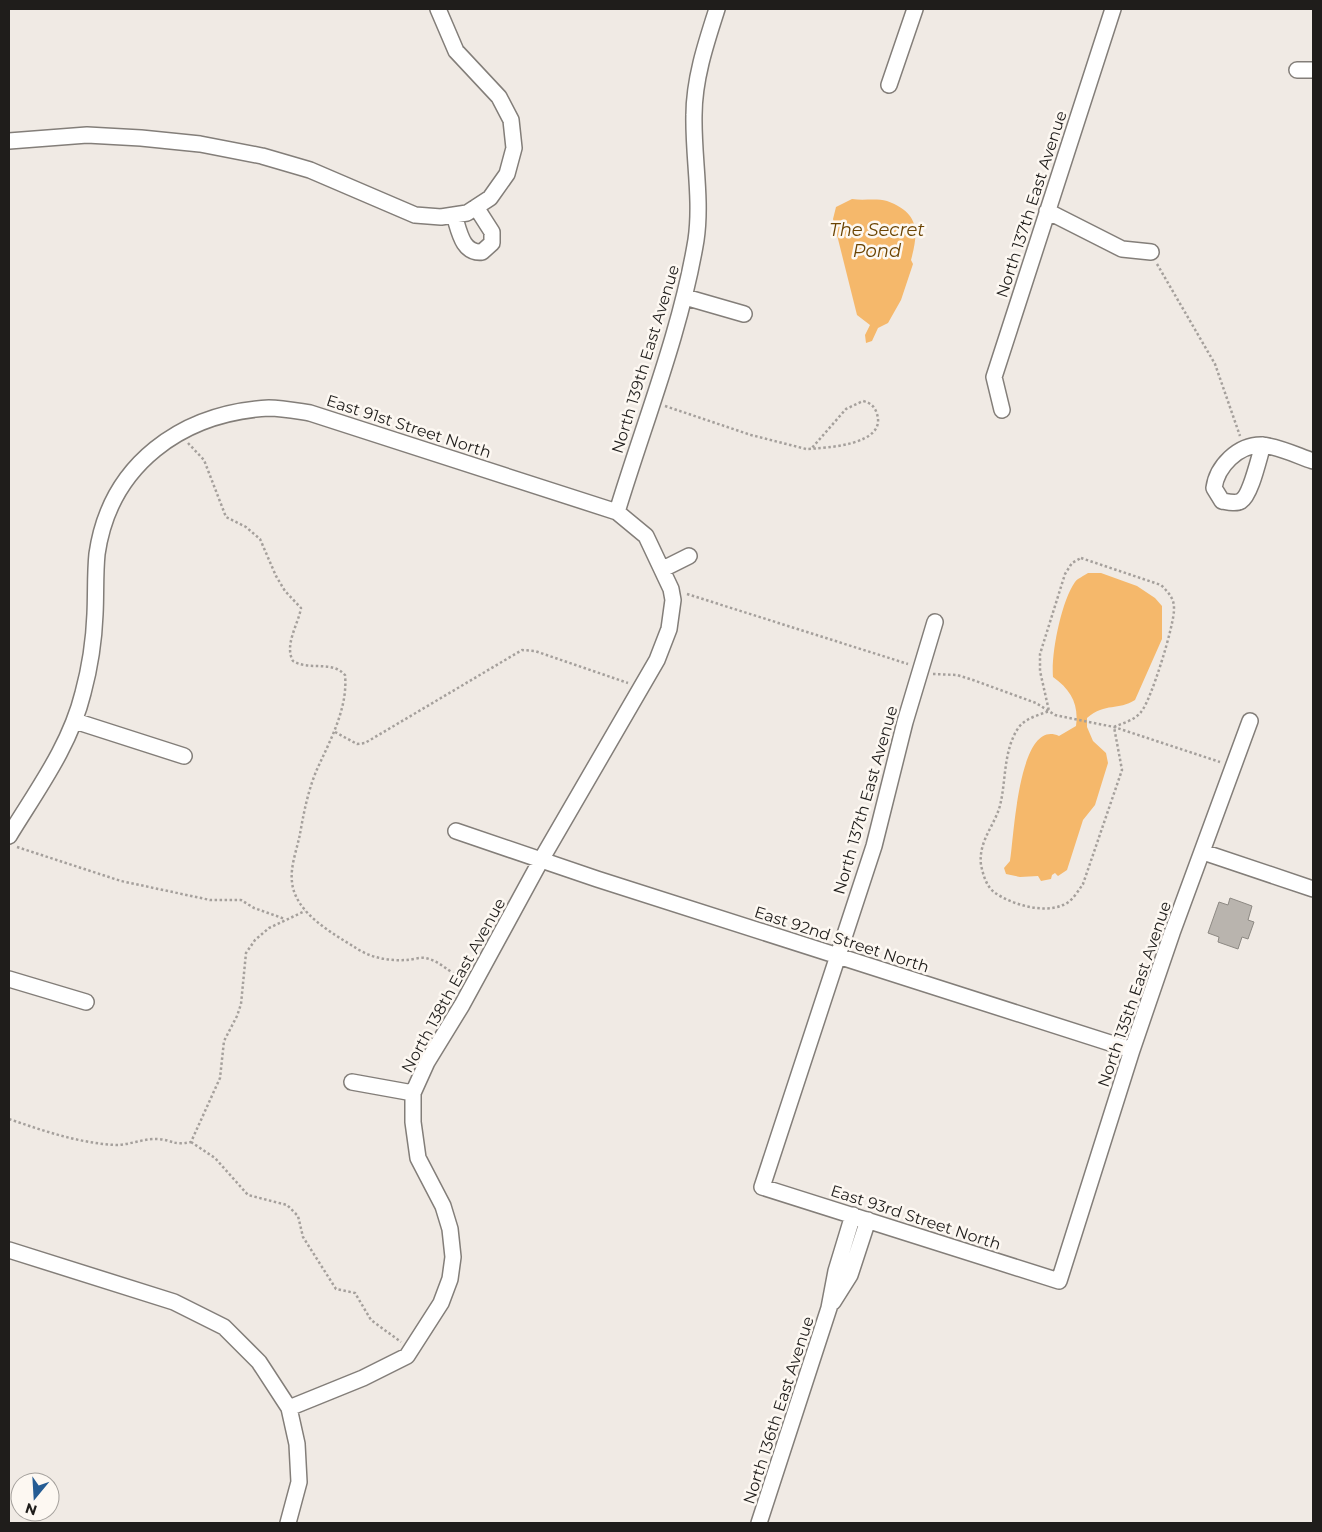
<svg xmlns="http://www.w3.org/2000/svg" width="1322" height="1532" font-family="Montserrat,sans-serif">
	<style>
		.water { fill: #f5b86b }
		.building { fill: #b9b4ae; stroke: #8d8983 }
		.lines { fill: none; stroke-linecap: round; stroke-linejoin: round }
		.minor-casing { stroke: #837e79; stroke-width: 18 }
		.path { stroke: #a5a09c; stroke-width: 2.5; stroke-dasharray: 2.5 2.5; stroke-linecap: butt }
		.minor { stroke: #fff; stroke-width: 15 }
		.labels { text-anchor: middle; stroke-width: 5; stroke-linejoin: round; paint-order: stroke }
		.street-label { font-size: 16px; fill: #1f1d1b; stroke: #fdf8f2 }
		.water-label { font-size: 18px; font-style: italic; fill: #6b4403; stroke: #fdf8f2 }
	</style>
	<rect width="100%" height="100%" fill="#f0eae4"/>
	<!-- water -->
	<path class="water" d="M852,199C863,201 876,198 887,201C919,213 919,230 911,260L913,264L901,300L888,323L878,328L872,341L866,343L865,335L870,325L857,315L833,219L836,207Z
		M1088,573H1101L1137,586L1155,598L1162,606V639L1135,700C1118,711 1106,702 1087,718V727L1093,741L1106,753L1108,763L1095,805L1083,820L1067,870L1058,876L1055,873L1052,875L1051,879L1041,881L1038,876L1020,877L1006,874L1004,868L1010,861C1014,839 1018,717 1059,736L1076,726C1079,704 1071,690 1053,677C1051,654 1061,602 1075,582C1078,578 1084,576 1088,573Z"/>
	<!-- building -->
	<path class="building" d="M1230,898L1252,906L1248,920L1254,922L1248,939L1242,937L1238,949L1218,942L1219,937L1208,933L1219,902L1228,905Z"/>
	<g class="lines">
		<!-- minor casing -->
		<g class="minor-casing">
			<path id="minor" d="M1297,70H1313
				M889,85L915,9
				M9,141L87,135L141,138L200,144L262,156L310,170L415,215L441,217L467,213L490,198L507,174L514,148L511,120L499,97L456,51L438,9
				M1047,211L1122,249L1151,252
				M454,215C459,230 462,254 482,252L492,243V232L476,207
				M685,297L744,314
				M1002,410L994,377L1113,9
				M1263,445C1259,457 1251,495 1241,501C1236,504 1228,502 1222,501L1214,488C1217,466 1238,445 1261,445C1278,446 1298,456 1313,461
				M617,512C644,423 681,331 696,240C702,199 693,156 694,115C694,79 706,43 717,9
				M663,569L689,556
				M935,622L905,722L874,846L762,1187L1059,1281L1132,1050L1172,933L1250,721
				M75,721L184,756
				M456,831L597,879L1132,1050
				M9,836C37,790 70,746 83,693C90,667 94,640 95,614C96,594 95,574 97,554C110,464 182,413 269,408C282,408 297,411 310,413L617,512L646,536L671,589L673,600L669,629L657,660L541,860L462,1005L427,1062L413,1093V1122L418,1158L443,1206L450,1229L453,1257L450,1279L441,1303L407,1356L363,1378L289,1408
				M1203,852L1313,889
				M9,979L86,1002
				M352,1082L413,1093
				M9,1250L174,1302L224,1327L259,1362L289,1408L297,1444L299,1482L288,1523
				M833,1302L850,1275L868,1220
				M759,1523L829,1308L836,1271L853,1215"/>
		</g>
		<!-- path -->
		<path class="path" d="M1157,264L1215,364L1240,436
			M665,406L751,435L806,449C826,448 887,445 877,414C875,407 871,403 863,401L846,409L811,449
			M188,443L204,460L226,517L246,527L260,539L276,576L285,591L301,608C298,625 284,645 293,661C309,671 332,660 345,675C348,706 332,737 319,765C309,786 304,811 300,834C297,849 290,867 292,882C295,913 332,933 356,948C371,958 389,961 406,960C412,960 419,957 425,958C438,960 450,972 461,979
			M1081,558L1161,585C1168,592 1174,598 1174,608C1175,623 1151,701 1141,712C1135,720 1123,723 1114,727L1122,770L1083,884C1078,891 1072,902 1063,905C1043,914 1010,904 994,892C986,886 983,874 981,865C978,839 997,824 1001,801C1006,777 1004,748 1019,727C1026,718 1039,715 1049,711L1040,671V654L1065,574L1072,563Z
			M687,594L908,664
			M933,674L957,675L973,680L1036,703L1055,715L1114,727L1220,762
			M335,732L357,744L365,743L522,650L535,651L628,683
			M17,847L121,881L210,900H241L254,908L285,919
			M9,1119C44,1131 78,1143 116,1145C130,1145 144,1138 158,1139C173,1140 173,1146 191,1142L220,1078L224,1041L237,1016L241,1004L246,953L255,940L269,928L305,911
			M191,1142L215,1158L248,1195L287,1205L298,1216L303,1237L336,1289L355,1293L371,1320L401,1342"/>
		<!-- minor -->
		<use href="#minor" class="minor"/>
	</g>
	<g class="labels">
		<!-- street labels -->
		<g class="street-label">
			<text transform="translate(1031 204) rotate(-72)" y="6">North 137th East Avenue</text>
			<text transform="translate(645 359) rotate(-73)" y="6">North 139th East Avenue</text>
			<text transform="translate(409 426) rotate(18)" y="6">East 91st Street North</text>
			<text transform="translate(865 800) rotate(-74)" y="6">North 137th East Avenue</text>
			<text transform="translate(842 939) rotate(18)" y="6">East 92nd Street North</text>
			<text transform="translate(453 985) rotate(-61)" y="6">North 138th East Avenue</text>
			<text transform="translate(1134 994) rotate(-71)" y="6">North 135th East Avenue</text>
			<text transform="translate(916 1217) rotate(18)" y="6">East 93rd Street North</text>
			<text transform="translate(778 1410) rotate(-72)" y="6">North 136th East Avenue</text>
		</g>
		<!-- water labels -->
		<g class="water-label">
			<text x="877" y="236">The Secret<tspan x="877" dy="21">Pond</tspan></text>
		</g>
	</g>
	<!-- border -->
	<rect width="1322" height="1532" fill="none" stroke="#1f1d1b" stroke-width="20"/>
	<!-- north arrow -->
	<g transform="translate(35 1497) rotate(198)"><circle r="24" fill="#fdf8f2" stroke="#a4a09c"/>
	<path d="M0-4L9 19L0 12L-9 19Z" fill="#255c94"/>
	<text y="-8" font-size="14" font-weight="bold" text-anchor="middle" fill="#1f1d1b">N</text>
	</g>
</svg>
